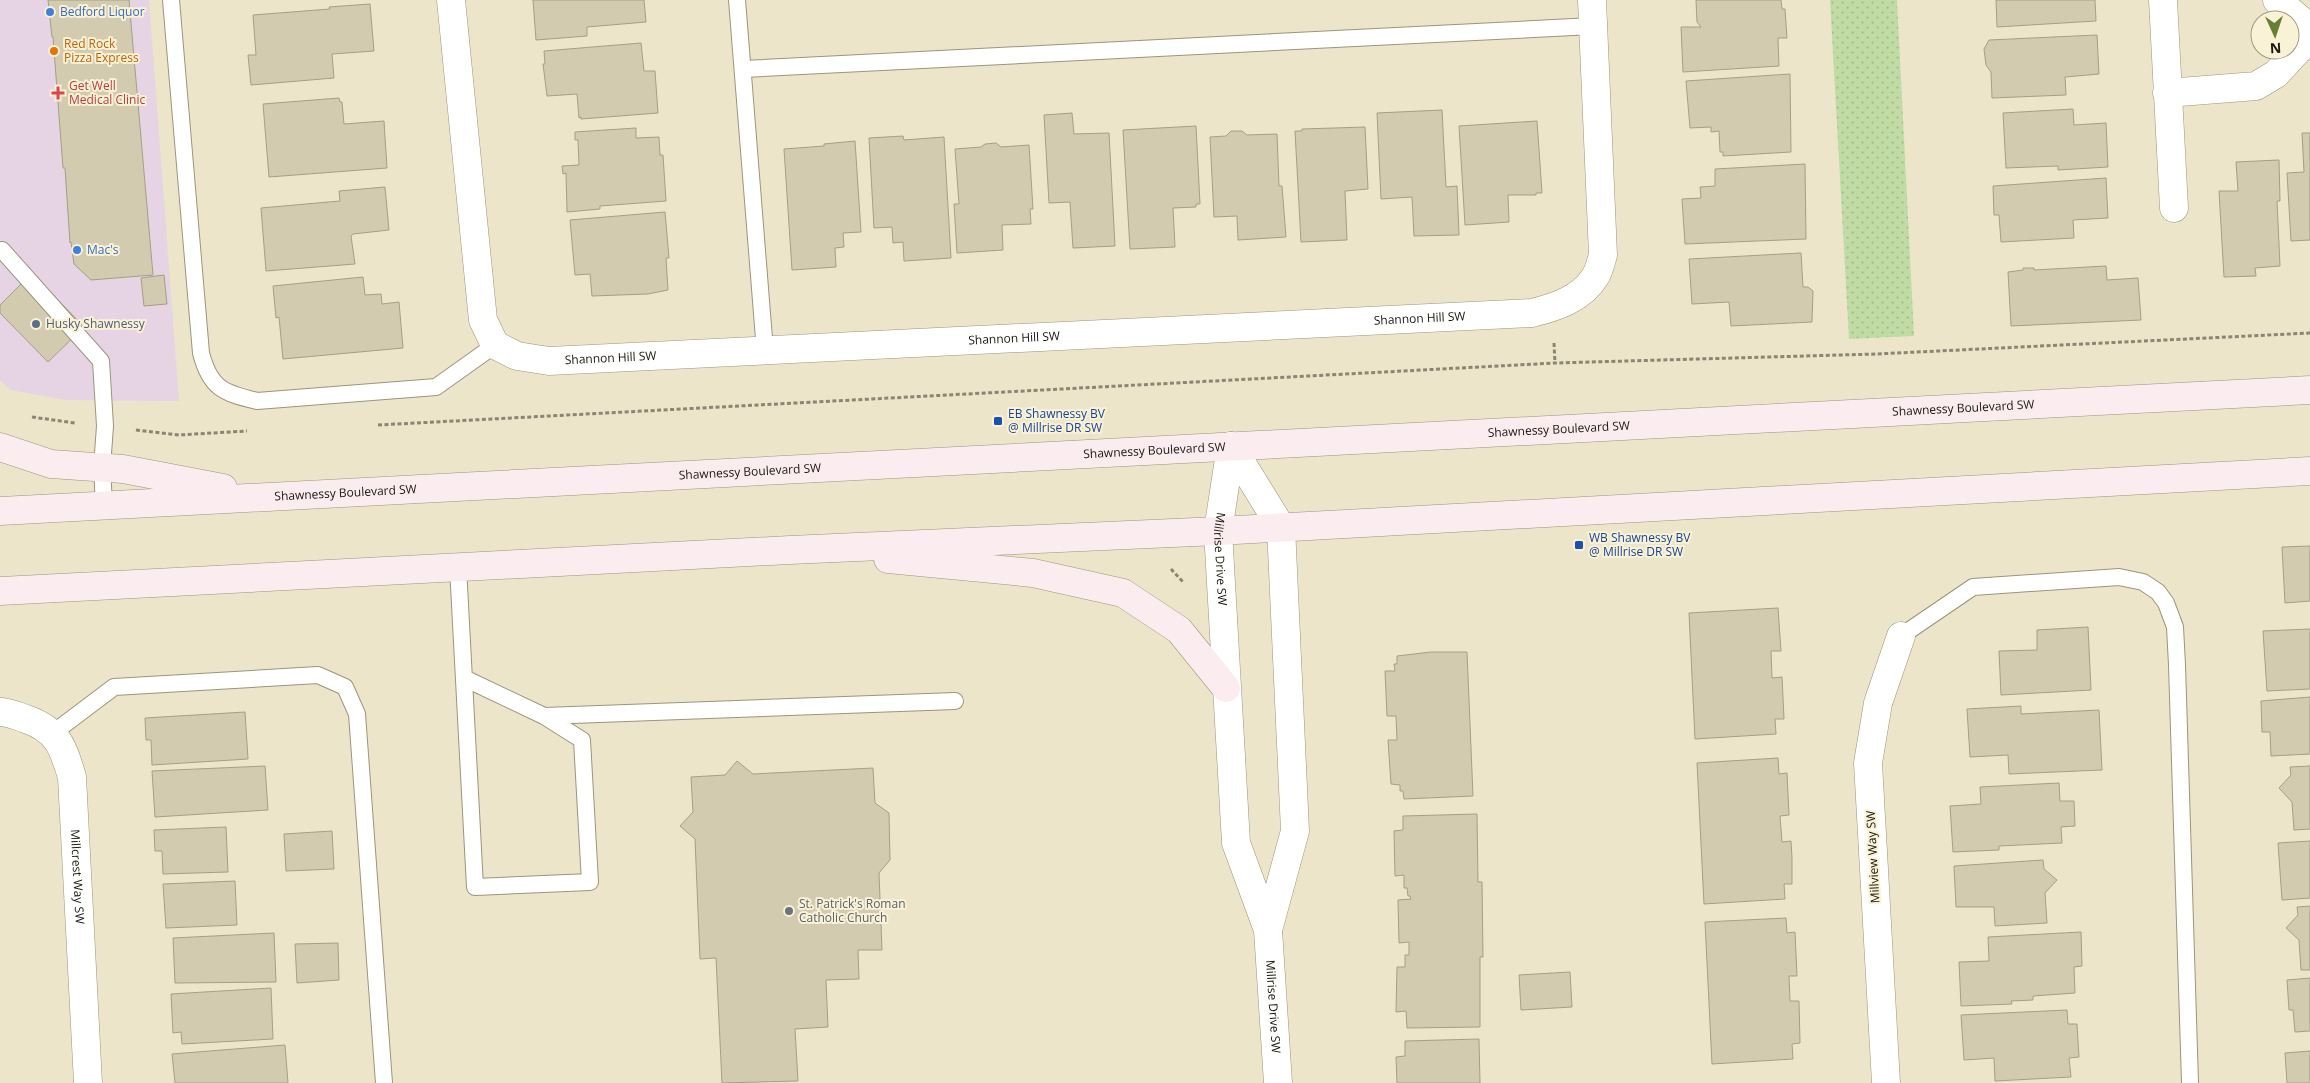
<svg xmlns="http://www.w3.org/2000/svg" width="2310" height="1083" font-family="'Open Sans',sans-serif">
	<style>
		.commercial { fill: #e6d4e5 }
		.green { fill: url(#green-dots) }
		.building { fill: #d2cbb0; stroke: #a59f84 }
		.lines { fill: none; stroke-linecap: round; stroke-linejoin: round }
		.lane-casing { stroke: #9b957b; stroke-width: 18 }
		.street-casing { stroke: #9b957b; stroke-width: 29 }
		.secondary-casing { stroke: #9b957b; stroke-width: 29 }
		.path { stroke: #8b8673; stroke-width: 3; stroke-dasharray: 4 2.5; stroke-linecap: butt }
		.lane { stroke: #fff; stroke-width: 16 }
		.street { stroke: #fff; stroke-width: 28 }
		.secondary { stroke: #fbecf0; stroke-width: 28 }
		.shop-dot { fill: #3f7fe0; stroke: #f9f2d6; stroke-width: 2 }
		.food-dot { fill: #e8710a; stroke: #f9f2d6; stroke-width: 2 }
		.health-dot { fill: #e0444e; stroke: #f9f2d6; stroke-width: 2 }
		.service-dot { fill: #5c6f8a; stroke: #f9f2d6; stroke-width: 2 }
		.transit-dot { fill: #1a4fb4; stroke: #f9f2d6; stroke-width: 2 }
		.worship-dot { fill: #6b7280; stroke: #f9f2d6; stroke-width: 2 }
		.labels { text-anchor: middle; stroke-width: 4; stroke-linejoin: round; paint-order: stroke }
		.shop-label { font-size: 12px; fill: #366cbe; stroke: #f9f2d6; text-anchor: start }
		.food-label { font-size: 12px; fill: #c56008; stroke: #f9f2d6; text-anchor: start }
		.health-label { font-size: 12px; fill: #be3a42; stroke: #f9f2d6; text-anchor: start }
		.street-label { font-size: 12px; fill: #18160c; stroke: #f9f2d6 }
		.service-label { font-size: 12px; fill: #4e5e75; stroke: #f9f2d6; text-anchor: start }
		.transit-label { font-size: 12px; fill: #164399; stroke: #f9f2d6; text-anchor: start }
		.worship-label { font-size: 12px; fill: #5b616d; stroke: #f9f2d6; text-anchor: start }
	</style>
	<defs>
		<pattern id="green-dots" width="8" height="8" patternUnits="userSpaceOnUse" patternTransform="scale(1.25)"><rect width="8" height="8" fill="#c0dca4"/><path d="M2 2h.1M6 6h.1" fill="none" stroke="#a4bc8c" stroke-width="1.8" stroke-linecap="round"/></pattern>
	</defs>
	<rect width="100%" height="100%" fill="#ece5c9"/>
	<!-- commercial -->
	<path class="commercial" d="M0,0H149L179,401L65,400L11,390L0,380Z"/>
	<!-- green -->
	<path class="green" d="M1830,0H1897L1914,336L1849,339Z"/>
	<!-- building -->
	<path class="building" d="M48,0H129L153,275L91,280L74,264L71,242L70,243L65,168H63L53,37H52Z
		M533,0H644L646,22L587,27V36L536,40Z
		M1696,0H1781L1782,9H1785L1787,38H1778L1779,66L1683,72L1681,27H1701L1697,22Z
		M1996,0H2095L2096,21L1997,27Z
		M370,4L374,51L332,54L334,78L251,85L248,55H256L253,15L330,9L329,7Z
		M2097,35L2099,74L2065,77L2066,95L1992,98L1991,72L1986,65L1984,49L1989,40Z
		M641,43L644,71H655L658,113L581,119V117L579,118L577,94L547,96L543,64H545L544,51Z
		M1790,74L1791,152L1723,156V152H1720L1719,131L1711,132V127L1690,128L1686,81Z
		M339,98L340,102H342L344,124L384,121L387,168L269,177L263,104Z
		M2073,109L2074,125L2106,123L2108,167L2058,170V166L2006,168L2003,113Z
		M1442,110L1446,187L1457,186L1459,235L1414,236L1412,197L1381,199L1377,113Z
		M1072,113L1074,134L1109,133L1115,246L1073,248L1070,202L1049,203L1044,115Z
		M1537,121L1542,193H1536V195H1508L1509,222L1465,225L1459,126Z
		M1196,126L1200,204H1196V207L1173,208L1175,247L1130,249L1123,130Z
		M1365,127L1368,189L1345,191L1347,240L1301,242L1295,131H1302V129Z
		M636,128V138L659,137L660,155H663L666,201L600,206V209L567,212L566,173L563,174L562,166L579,165L578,140H575V132Z
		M1231,131H1242L1247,135L1277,134L1279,186H1282L1286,237L1238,240L1237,216L1214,217L1210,137L1226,136Z
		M2302,133H2310V240L2291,241L2287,173L2304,172Z
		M903,136L904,140L944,137L951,258L904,261L903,242L893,243L892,227L874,228L869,138Z
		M855,141L861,232L843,233L844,247L835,248L836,267L792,270L784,149L824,146V144Z
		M996,143L1001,147L1029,145L1033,209H1030L1031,224L1002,225L1003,250L957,253L954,204H959L955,149L981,147L985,144Z
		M2279,160L2280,201H2277L2280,266L2255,268L2256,276L2224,277L2219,191H2238L2236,162Z
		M1805,164L1806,239L1685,244L1682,199L1701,198L1700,187L1715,186V169Z
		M2106,178L2108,218L2073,220L2074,238L2001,242L1999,215H1994L1993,186Z
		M385,187L389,230L353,234L351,236L355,264L266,271L261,208L340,201L339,191Z
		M665,212L669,258H666L668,290L648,294L592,296L590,274L575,275L570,220Z
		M1801,253L1803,287H1808L1813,291L1812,322L1731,326L1729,302L1692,304L1689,259Z
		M2106,266L2107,280L2138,278L2141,320L2011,326L2008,272L2023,270V268H2034V270Z
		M32,273L84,327L48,362L0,313V305Z
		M164,275L167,304L144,306L141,278Z
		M363,277L365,295L381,294L382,304L399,302L403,348L283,359L279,317L276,318L273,286Z
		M2310,546V601L2285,603L2282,547Z
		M1778,608L1781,651H1771L1772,678L1782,677L1784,719H1775L1776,734L1695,739L1689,613Z
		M2088,627L2091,690L2001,695L1999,651L2037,650V630Z
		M2310,629V689L2267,691L2263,631Z
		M1431,652H1467L1473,796L1404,799L1403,791H1400V785L1391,784L1388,740H1397L1396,716H1387L1385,671H1395L1394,664H1397V656Z
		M2310,697V754L2271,756L2270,732H2262L2261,701Z
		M2021,706V714L2099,710L2102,770L2009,774L2008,755L1970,757L1967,709Z
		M245,712L248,759L152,765L151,740H146L145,718Z
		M1778,758L1779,774L1787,773L1789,815L1780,816L1782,842L1791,841L1792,858V884H1784L1785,899L1704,904L1697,763Z
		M737,761L753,774L873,768L875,803L889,813L890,860L879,873L882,950H858L859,979L826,980L828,1027L795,1029L798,1081L722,1083L716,958L700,959L695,839L680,826L693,812L691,777L725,775Z
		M265,766L268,810L155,817L152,771Z
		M2310,766V829L2294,830L2292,802L2279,788L2291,775L2290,767Z
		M2059,783L2060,801H2074L2075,826L2061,827L2062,843L1999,846V850L1953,852L1950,806L1981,804L1980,787Z
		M1477,814L1478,882H1482L1483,957H1480V1027L1407,1028L1406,1011L1396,1012L1397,967H1405V955H1409V942L1399,943L1398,900L1411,899L1410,896H1408L1407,888H1404V875L1395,876L1394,831L1403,830V816Z
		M226,827L228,872L163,874L162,851H155L154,830Z
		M332,831L334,869L286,871L284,834Z
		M2310,841V898L2282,900L2278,843Z
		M2043,860L2044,869L2057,880L2045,893L2047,923L1995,926L1994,907H1956L1954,866Z
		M235,881L237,925L166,928L163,884Z
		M2310,906V970H2301L2299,940L2286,928L2298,915L2297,907Z
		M1786,918L1787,933L1795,932L1797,976H1789L1790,1001H1799L1800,1043L1792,1044L1793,1059L1712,1064L1705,922Z
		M2081,932L2082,966L2074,967L2075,993L2033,996V1000L2011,1001L2012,1004L1961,1006L1959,962L1989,961L1988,937Z
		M274,933L276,982L175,983L173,938Z
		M338,943L339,980L297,983L295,944Z
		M1570,972L1572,1007L1521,1010L1519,975Z
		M2310,978V1031L2295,1032L2293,1010H2289L2287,980Z
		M271,988L273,1039L182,1044L181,1032L173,1033L171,994Z
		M2067,1010L2068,1024H2077L2079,1057L2069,1058L2071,1077L1995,1081L1994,1058L1964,1060L1961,1015Z
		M1479,1039L1480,1083H1397L1396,1057L1405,1056V1041Z
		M285,1045L288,1083H175L172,1054Z
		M2310,1051V1083H2287L2285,1053Z"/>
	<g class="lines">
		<!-- lane casing -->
		<g class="lane-casing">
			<path id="lane" d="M171,0L201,353C210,388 223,393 257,401L436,387L495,345
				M737,0L765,351
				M744,69L1593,26
				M2,250L101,361L105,426L102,467L104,505
				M458,567L475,887L590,882L582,740L544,716L464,678
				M1901,636L1973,587L2119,577L2143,582L2158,592L2166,603L2175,627L2177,665L2190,1083
				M544,716L955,701
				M53,733L114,687L318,675L345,687L357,714L384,1083"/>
		</g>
		<!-- street casing -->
		<g class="street-casing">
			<g id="street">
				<path id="s1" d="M451,0L483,320L495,345L517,356L549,361L1532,313C1556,307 1581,299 1595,277C1599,271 1601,262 1603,255L1592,0"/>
				<path d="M2163,0L2174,208"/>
				<path d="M2277,0L2310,28"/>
				<path d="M2167,93L2256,86L2276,74L2310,37"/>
				<path id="s2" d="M1231,446L1218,531L1236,843L1268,930L1278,1083"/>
				<path d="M1231,446L1281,527L1295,831L1268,930"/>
				<path id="s3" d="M0,712C9,712 17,716 26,719C58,730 63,747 72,777L88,1083"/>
				<path d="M1886,1083L1868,763L1878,703L1901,636"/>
			</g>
		</g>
		<!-- secondary casing -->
		<g class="secondary-casing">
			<g id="secondary">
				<path d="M0,447L51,464L123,469L223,488"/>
				<path id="s4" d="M0,511L2310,390"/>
				<path d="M888,559L1033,573L1123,593L1179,630L1226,688"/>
				<path d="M0,591L790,550L1218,531L2310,471"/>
			</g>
		</g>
		<!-- path -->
		<path class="path" d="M1554,343L1555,363
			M32,417L75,423
			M378,425L1555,363L1876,354L2310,333
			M136,430L179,435L247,431
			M1171,569L1184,583"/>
		<!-- lane -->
		<use href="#lane" class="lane"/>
		<!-- street -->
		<use href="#street" class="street"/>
		<!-- secondary -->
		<use href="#secondary" class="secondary"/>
	</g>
	<!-- markers -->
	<g class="shop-dot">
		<circle cx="50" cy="12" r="5"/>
		<circle cx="77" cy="250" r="5"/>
	</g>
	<circle class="food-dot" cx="54" cy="51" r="5"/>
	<path class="health-dot" d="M55.5 85.5h5v5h5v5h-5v5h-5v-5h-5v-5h5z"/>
	<circle class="service-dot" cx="36" cy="324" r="5"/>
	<g class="transit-dot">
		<rect x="993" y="416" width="10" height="10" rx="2.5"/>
		<rect x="1574" y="540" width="10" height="10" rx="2.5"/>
	</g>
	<circle class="worship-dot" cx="789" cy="911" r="5"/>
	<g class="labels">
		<!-- shop labels -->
		<g class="shop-label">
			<text x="60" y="16">Bedford Liquor</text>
			<text x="87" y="254">Mac's</text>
		</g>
		<!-- food labels -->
		<g class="food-label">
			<text x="64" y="48">Red Rock<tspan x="64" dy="14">Pizza Express</tspan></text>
		</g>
		<!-- health labels -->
		<g class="health-label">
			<text x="69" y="90">Get Well<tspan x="69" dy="14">Medical Clinic</tspan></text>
		</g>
		<!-- street labels -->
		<g class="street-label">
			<text dy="4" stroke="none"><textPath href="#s1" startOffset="1278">Shannon Hill SW</textPath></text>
			<text dy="4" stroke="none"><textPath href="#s1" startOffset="872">Shannon Hill SW</textPath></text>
			<text dy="4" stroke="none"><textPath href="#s1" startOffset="468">Shannon Hill SW</textPath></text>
			<text dy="4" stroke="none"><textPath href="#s4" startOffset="1966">Shawnessy Boulevard SW</textPath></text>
			<text dy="4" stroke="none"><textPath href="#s4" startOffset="1561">Shawnessy Boulevard SW</textPath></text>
			<text dy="4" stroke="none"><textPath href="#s4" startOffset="1156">Shawnessy Boulevard SW</textPath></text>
			<text dy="4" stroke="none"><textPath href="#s4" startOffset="751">Shawnessy Boulevard SW</textPath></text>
			<text dy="4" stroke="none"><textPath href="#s4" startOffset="346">Shawnessy Boulevard SW</textPath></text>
			<text dy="4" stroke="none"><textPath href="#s2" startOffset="114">Millrise Drive SW</textPath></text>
			<text transform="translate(1873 857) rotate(-93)" y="4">Millview Way SW</text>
			<text dy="4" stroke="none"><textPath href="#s3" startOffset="205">Millcrest Way SW</textPath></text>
			<text dy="4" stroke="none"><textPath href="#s2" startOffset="568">Millrise Drive SW</textPath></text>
		</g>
		<!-- service labels -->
		<g class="service-label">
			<text x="46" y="328">Husky Shawnessy</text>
		</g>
		<!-- transit labels -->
		<g class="transit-label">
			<text x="1008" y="418">EB Shawnessy BV<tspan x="1008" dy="14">@ Millrise DR SW</tspan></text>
			<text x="1589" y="542">WB Shawnessy BV<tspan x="1589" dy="14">@ Millrise DR SW</tspan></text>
		</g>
		<!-- worship labels -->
		<g class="worship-label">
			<text x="799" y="908">St. Patrick's Roman<tspan x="799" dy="14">Catholic Church</tspan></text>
		</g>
	</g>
	<!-- north arrow -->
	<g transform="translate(2275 35) rotate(177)"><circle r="24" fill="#f9f2d6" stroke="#9f9a85"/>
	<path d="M0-4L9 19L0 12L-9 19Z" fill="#658034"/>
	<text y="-8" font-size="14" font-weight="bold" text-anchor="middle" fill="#18160c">N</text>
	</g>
</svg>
